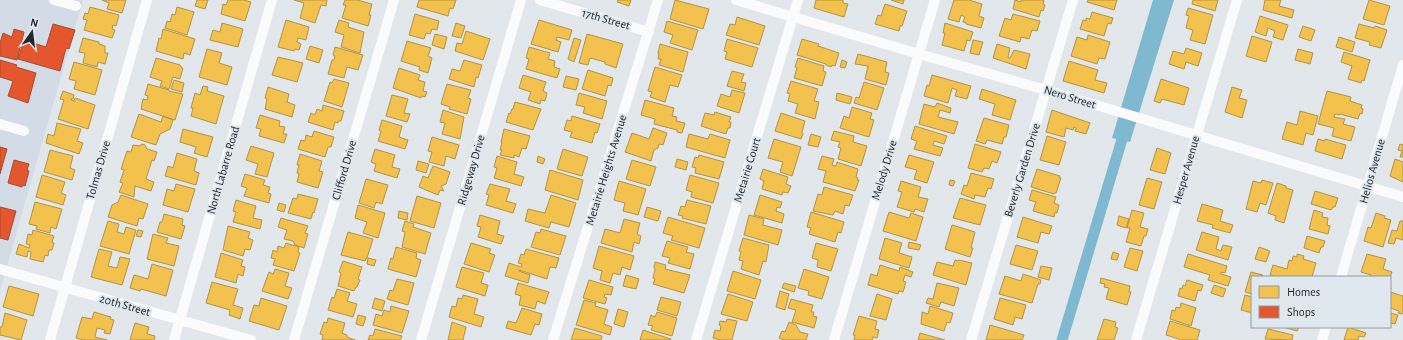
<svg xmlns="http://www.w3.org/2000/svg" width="1403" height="340" font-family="'Alegreya Sans',sans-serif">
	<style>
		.built { fill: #d3dce6 }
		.water { fill: #7fb9cf }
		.homes { fill: #f2c14e; stroke: #b49343 }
		.shops { fill: #e4572e; stroke: #aa492d }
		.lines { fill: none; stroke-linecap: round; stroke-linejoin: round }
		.canal { stroke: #7fb9cf; stroke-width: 11 }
		.minor { stroke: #fbfbfc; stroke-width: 10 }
		.labels { text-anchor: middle; stroke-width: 4; stroke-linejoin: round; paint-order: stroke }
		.street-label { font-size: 12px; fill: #24272a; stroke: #dfe7ef }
	</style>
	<rect width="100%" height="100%" fill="#e2e7ec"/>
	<!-- built -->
	<path class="built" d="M0,0H83L0,291Z"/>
	<!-- water -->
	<path class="water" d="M1153,0H1174L1130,142L1112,138Z"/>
	<!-- homes -->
	<path class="homes" d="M102,0H126L122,13L107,9L109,3Z
		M197,0H208L205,9L195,6Z
		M228,0H244L251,2L245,21L221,14L223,4L226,5Z
		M294,0H327L326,6L321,5L315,23L300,18L304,3Z
		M345,0H357L372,4L369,15H371L368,26L342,18L346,5H343Z
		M419,0H456L453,9L450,8L448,16L417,7Z
		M618,0H631L629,6L617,2Z
		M675,0L709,9L703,29L670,19Z
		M816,0H843V3L848,4L844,17L814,8Z
		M891,0H904L903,4Z
		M954,0H969L982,4L979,16L984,18L981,28L966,24V23L963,22L965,17L961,15L959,22L948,19Z
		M1015,0L1021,2V0H1044L1043,4L1045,5L1043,11L1041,10L1039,17L1013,9Z
		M1088,0H1117L1114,10L1087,2Z
		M1193,0H1218L1215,11L1192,4Z
		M1265,0H1281L1279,6L1294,10L1292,18L1263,10Z
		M1369,0L1390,6L1384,25L1363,19Z
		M885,4L907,11L902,26H900L899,31L875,24L878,15L881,16Z
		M90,7L119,15L116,26L113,25L112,29L115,30L112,38L84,30L87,20L83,19L85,13L88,14Z
		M177,7L194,12L187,35L165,28L167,21L170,22L172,14L175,15Z
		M1188,8L1213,15L1205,44L1190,40L1193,30L1186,28L1189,16L1186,15Z
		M1092,12L1113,18L1111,24L1108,23L1104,36L1080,29L1083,20L1086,21V18L1090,19Z
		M415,14L439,21L437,30L432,29L430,34L426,33L424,39L409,35Z
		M1013,14L1040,21L1037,31L1032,30L1029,39L1021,37L1020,42L999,36L1005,18L1011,20Z
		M1260,16L1288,25L1283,40L1273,37L1275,31L1268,28L1266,36L1255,32Z
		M737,17L765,26L759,45L726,35L730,24L735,25Z
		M286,20L309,27L306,40L298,38L297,42L301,44L299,50L295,49L294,51L278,47Z
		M339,20L349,23L348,27L364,32L360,53L341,47L344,35L335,32Z
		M539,20L572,30L569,40L557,37L556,40L561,42L558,52L531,44Z
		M667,21L698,30L692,50L670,43L673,35L664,32Z
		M222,23L243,29L238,47L210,40L213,30L220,32Z
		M456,23L465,26L461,38L452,36Z
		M945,23L973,32L970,41L967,40L964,51L942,45L945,33H943Z
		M1359,24L1374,28L1375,26L1387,30L1381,48L1369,45L1370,42L1355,38Z
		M1303,26L1315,30L1311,41L1299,37Z
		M163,29L195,39L190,55L184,53L183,59L156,51L159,38L161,39Z
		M466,31L490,39L483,60L455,51L457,43L462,44Z
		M435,34L447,37L444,49L432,45Z
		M587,34L623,44L616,68L605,64V62L590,58L588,65L579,63Z
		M1088,35L1110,42L1105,59L1099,58L1097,64L1071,56L1077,37L1087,40Z
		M1252,36L1272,42L1266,62L1246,56Z
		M1339,37L1355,42L1352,52L1336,47Z
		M83,38L99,42V44L105,46V53H108L105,64L98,62L97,67L83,63L85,53L79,52Z
		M574,38L581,40L574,62L568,59Z
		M727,39L758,48L752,67L725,59L727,52L724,51Z
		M802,39L819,44L818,46L839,53L835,66L832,65L831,67L826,65V64L797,55Z
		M973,40L983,42L979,55L970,53Z
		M407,41L431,48L428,56L432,58L428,73L419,70L420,67L401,61Z
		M660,44L688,52L683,72L659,65L661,59H658L659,53H658Z
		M997,44L1010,48L1008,57L1010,58L1014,50L1030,54L1026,69L993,58Z
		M310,46L323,50L319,63L306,59Z
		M335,47L363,55L358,70L347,67L344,78L328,74L332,60H334L335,56L333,55Z
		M529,47L550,53L548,59L555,61L554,67L560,69L557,78L526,69L529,59L526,58Z
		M1186,48L1202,53L1198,66L1186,62L1184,69L1169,64L1173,51L1184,54Z
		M207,49L222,53L219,63L232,67L227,85L199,77Z
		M1298,49L1313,53L1310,64L1295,60Z
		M1344,52L1370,60L1364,81L1362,80L1361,83L1348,79L1352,66L1341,62Z
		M858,54L887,62L885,72L889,73L886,85L865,79L868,66L855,64Z
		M278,57L303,63L297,82L272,75Z
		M156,58L180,65L182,68H183L180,79L173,77L169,89L160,86L162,81L150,77Z
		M798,58L824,66L823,71L826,72L822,86L794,78L797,68L795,67Z
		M464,60L482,65L478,78L476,77L474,87L449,79L452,69L460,71Z
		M842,60L847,62L845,68L840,67Z
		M1069,61L1098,70L1095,80L1107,83L1104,93L1063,81Z
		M74,62L102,70L95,95L74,89L76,81L69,79Z
		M655,67L682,75L678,87L670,85L665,102L650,97L652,92L648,91Z
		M399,68L420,75L418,80L425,82L423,91L427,92L425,97L421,96V98L393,88Z
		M588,70L613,78L611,86L608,85L605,96L582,89Z
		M732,71L744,74L741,82L746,83L744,91L727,86Z
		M523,75L546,82L543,91L547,93L545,101L541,100L540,104L528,100L531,92L519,88Z
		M932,75L971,86L967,99L955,96L957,90L952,88L948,103L924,96L927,85L929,86Z
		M566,76L579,79L576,90L563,87Z
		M334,79L349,83L342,107L324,101L330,82L332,83Z
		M1161,79L1189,88L1184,105L1162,99L1160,103L1154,101Z
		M174,80L184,83L182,92L171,89Z
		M791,81L818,89L814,101L819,102L815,119L795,113L798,104L788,101L790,94L787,93Z
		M864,82L884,88L877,110L854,103L856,97L859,98Z
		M148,84L169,90V91L183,94L175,120L141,109L143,99L147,100L148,96L145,95Z
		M447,84L471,90L468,98L471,99L467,114L449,109L450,107L441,104Z
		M203,86L208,87L207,91L224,96L216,124L191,116L193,108H191L195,93L200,95Z
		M268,87L289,94L287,102L295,105L292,117L265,109L267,99L265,98Z
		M1232,87L1242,90L1239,98L1247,100L1242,118L1225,112Z
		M982,89L1016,100L1010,120L992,115L995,104L979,99Z
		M732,90L745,93L739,113L717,106L721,94L730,97Z
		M63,91L74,95L73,99H71V100L74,101L75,98L95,105L88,129L58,119L64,100L60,99Z
		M1327,91L1351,97L1350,101L1362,105L1361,108L1363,109L1362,114L1360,113L1358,119L1340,114V115L1335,114L1334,117L1345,119L1343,124L1355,127L1351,141L1332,136L1334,128L1318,124Z
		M579,93L607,101L602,119L583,113L585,107L576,105Z
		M837,93L852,97L850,104L836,100Z
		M392,95L408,99L404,113L410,114L407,122L386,116Z
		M645,100L674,108L672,116L677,117L676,121L685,123L682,133L677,132V130L654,124L655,119L641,115Z
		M515,102L541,109L533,130L506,122L509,113L510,114L512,109H513Z
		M937,103L951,108L950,113L940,110L938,117L958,122L954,134L919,124L924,104L935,107Z
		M323,105L344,111L341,121H338V123L335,122L333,130L308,122L311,113L315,115L317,109L322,111Z
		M852,107L872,113L870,119L874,120L869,137L840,128L844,116L849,118Z
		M443,110L464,117L460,139L442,134L445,123L440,122Z
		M1052,110L1090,123L1086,134L1075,131L1076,128L1074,127L1073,130L1066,128L1064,137L1046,132Z
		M1300,111L1318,116L1313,135L1306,133L1303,145L1282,139L1287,122L1297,125Z
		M715,112L731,117L729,122H731L730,128H728L726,134L701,126L705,113L714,115Z
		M781,113L805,121L802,132L803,134L801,139L775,131Z
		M139,114L161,122L163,116L173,120L170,129L160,134L156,145L131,137Z
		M260,115L280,121L279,126L285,127L283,134H287L284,143L259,136L261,129L256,128Z
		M572,116L600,124L597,133L595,132L592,143L570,137L572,132L564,130L567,120L571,121Z
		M984,118L1009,125L1006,137H1004L1002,144L987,140L985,144L976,141Z
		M382,120L402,126L399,137L408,140L405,149L378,141L381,131L379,130Z
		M57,123L81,129L77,141L83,143L79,154L46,143L48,134L54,136Z
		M915,126L947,136L944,144L934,141L933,145L943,148L940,156L914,149L917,141L911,139Z
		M653,128L667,133L663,145L659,144L658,148L654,150L651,161L625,152L632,133L649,139Z
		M183,129L213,137L207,157L194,153L196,147L180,142Z
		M504,129L530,136L526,149L522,148L519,157L514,155V158L500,155L502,150H500L502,142H501Z
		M314,131L334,137L331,147H328L325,157L298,149L301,140L305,141L306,135L312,137Z
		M834,131L854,136L853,142L867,146L861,166L838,159L841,148L838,147L840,142L831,140Z
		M689,134L708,139L710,134L730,140L725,158L686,147Z
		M811,134L821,137L818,147L808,145Z
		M1047,136L1066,142L1059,165L1040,160Z
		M432,137L459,145L455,159L446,156L444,166L429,162L432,152L428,151Z
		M774,139L801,147L792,176L780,172L783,162L768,158Z
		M1318,139L1325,141V139L1346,145L1342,159L1315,151Z
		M142,144L145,145L147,149L157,152L154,161L152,160L146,179L154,182L151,191L135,186L134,197L119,192L123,183L120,182L124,170L121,169L127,151L131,152L133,145L139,146Z
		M975,144L1001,152L997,163L992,161L989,169L984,168L982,172L968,168Z
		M1400,144L1403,145V157H1400L1402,151L1398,150Z
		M251,146L274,153L267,177L255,174L258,164L246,160Z
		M1157,148L1171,153L1165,174L1150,170Z
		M375,149L395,155L392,167L400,169L397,178L374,171L376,164L371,162Z
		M563,149L588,157L582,176L557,169Z
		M50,150L73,156L70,168L75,170L72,180L44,172Z
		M177,153L197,159L194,171L199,173L196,185L165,176L168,166L173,168Z
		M300,154L322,161L319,171L323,172L318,188L297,182L299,174L297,173L299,165H297Z
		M699,155L724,162L719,179L695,173L696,168L692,167L695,157L698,158Z
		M909,155L934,162L927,183L914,179L917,170L905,167Z
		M497,156L517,162L514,174L524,177L521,186L494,178L497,168L494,167Z
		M538,156L545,159L543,164L537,162Z
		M822,156L834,159L832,165L836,166L837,162L858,169L856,177L858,178L857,180H859L855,191L823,182L826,171L818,169Z
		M677,159L688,162L686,170L675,167Z
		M1395,159L1403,162V182L1390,176Z
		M632,160L656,167L650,186L626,179Z
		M418,161L429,164L426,173L416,170Z
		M433,166L450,172L446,184L441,186L444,191L440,190L438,195L419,187L423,176L428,178Z
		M763,169L788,177L786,184L791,186L788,193L783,192L782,195L762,189L764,181L760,179Z
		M1037,169L1060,176L1059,178H1061L1056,193H1055L1054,194L1031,187Z
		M550,170L583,180L578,200L545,190Z
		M971,173L994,179L991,189L988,188L985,197L975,195L974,199L961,194L964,185L967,186Z
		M245,174L265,180L263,185L270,187L268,193L271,194L269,203L244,196L247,188L241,186Z
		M42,175L65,182L61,193L66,195L63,205L36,197Z
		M690,175L719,183L713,203L691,197L692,192L686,190Z
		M1147,178L1162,182L1154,209L1139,205Z
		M366,179L388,185L382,204L376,202L374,208L359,203Z
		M950,180L955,181L953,186L949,185Z
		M1262,180L1273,183L1266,205L1260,203L1257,212L1246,209L1253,181L1261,183Z
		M619,181L646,189L638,215L623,211L625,203L614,200Z
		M901,181L921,187L918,197L928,199L924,212L915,209L914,212L897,207L902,192L898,191Z
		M1277,183L1286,186V188L1293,190L1284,223L1275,220L1276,216L1268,213Z
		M176,184L195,189L188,212L163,205L167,189L174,191Z
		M490,184L510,189L506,201L516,204L513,213L486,205L489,195L486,194Z
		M824,187L853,195L849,206L845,205L843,214L835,211L833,215L813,211L818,194L822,195Z
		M1032,190L1056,197L1054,203L1059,205L1057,213L1055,212L1054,217L1033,211L1036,202L1029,200Z
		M1315,191L1338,198L1335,207H1333L1331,210L1311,204Z
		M298,194L318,199L314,213L313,212L311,219L288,213L293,198L297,199Z
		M121,195L148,204L143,219L139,218L137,226L108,217L112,205L118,202Z
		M551,195L576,203L569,227L551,222L549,228L525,221L528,209L545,213Z
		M760,195L782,202L780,208L777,207L776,211L784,214L782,223L754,215Z
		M417,196L441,203L434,228L410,221Z
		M960,198L986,205L980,225L953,218Z
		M236,200L256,206L253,218L262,220L260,229L233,222L236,212L233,211Z
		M687,200L711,206L706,224L682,218L683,216L678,215L681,206L685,207Z
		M35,202L62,209L56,229L51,227L50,233L36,229L37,226L29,224Z
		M279,203L286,205L284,212L277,210Z
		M1202,204L1223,210L1220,221L1233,225L1230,233L1212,228L1213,225L1197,221Z
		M358,205L385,213L378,238L363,233L367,222L355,218Z
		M647,207L661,211L658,221L644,217Z
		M1132,210L1144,213L1140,227L1148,229L1146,236H1144L1141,246L1126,242L1130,228H1127Z
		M1314,210L1323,213L1322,217L1328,218L1327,225L1330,226L1328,234L1309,229Z
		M399,211L408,213L407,220L398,218Z
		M811,212L844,222L841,233L838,232L835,242L809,234L811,228L807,227Z
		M889,212L909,218L911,213L923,217L916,241L883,231Z
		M1376,213L1385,216L1384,218L1391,220L1383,247L1364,241L1368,227L1371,228Z
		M164,214L183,219L182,225L185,226L181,239L157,232L160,222H162Z
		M480,215L500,221L497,234L504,236L501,244L478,237L481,227L477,226Z
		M749,215L764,219L763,225L782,230L778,245L744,235Z
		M1119,216L1129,219L1126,228L1117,225Z
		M668,217L705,228L699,248L671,240L673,236L663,233Z
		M1023,217L1052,226L1049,234L1041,232L1038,243L1017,237Z
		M281,218L308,226L305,233L308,234L304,248L295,245L293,241L284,239L287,230L278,227Z
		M624,219L640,223L637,234L641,236L639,244L634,242L632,252L601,243L605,229L620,233Z
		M108,221L119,224L117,232L124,234L126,227L136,230L129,254L100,246Z
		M405,221L414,224L413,227L431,233L425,254L402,247L405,232L402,231Z
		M1400,221H1403V240L1396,238L1394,244L1388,243L1392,230L1397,231Z
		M952,225L975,232L971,248H973L970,257L945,249Z
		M228,226L250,232L248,238L253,240L250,250L245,249L243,256L223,250Z
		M541,229L566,236L560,255L531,247L536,232L540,233Z
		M33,230L54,236L52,242L54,243L52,250H49L48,256L45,255L43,262L30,259L31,252L28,251L27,257L16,254L19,244L29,248L30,245L26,244L28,234L32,235Z
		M138,230L143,231L141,237L136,236Z
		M348,232L373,239L367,258H366L365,261L341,255Z
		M1202,232L1219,237L1216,249L1221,251L1223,245L1232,247L1228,260L1196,250Z
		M153,234L168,238L166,243L179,246L174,266L147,259Z
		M1307,236L1325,241L1323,247H1321L1319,253L1304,248Z
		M743,238L769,245L766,262L763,261L759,275L741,269L743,261L739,260L741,252L739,251Z
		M885,238L902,243L899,253L912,257L909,268L879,259Z
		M667,241L688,247L686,252L694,254L690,269L668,263L670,258L662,256Z
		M909,242L921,245L919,250L908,248Z
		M286,243L299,247L298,252L300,253L294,271L273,265L275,259L271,258L273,250L277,252L278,246L284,248Z
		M471,243L491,249L489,253L495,255L489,272L464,264Z
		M816,243L838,249L831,271L817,267L818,260L812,258Z
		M1016,245L1038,251L1032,270L1010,264Z
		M599,246L634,256L630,270L622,267L620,275L613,273L610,283L600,280L602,271L593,268Z
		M396,247L417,253L416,258L421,260L416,277L388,269L391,258L393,259Z
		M1259,247L1270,251L1266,262L1255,259Z
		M1130,248L1143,251L1137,271L1124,267Z
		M99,249L112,252L108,266L117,268L120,257L130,259L122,285L91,277Z
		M526,249L559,258L556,268L550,267L547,279L519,270V271L530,275L528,283L505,276L509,263L521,267L522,264L518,263L521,254L524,255Z
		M1113,252L1119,254L1117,260L1111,259Z
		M221,253L243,260L241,266L245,267L243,276L238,274L236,283L215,277Z
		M1188,254L1227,266L1225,273L1221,272V274L1231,277L1228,286L1208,280L1210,275L1184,267Z
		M1297,254L1304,256L1303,259L1316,263L1312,277H1277L1270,275L1273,265L1287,269L1289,260L1292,261L1293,256L1297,257Z
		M1367,254L1386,259L1383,269L1392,272L1390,277H1370L1371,275L1361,272Z
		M368,258L376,260L374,266L367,264Z
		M955,260L958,261L959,260L972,263L966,285L933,275L937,262L953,266Z
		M343,261L362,267L358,279L360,280L357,287H356L354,291L338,286L341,273L339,272Z
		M655,262L666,265L665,269L690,275L684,293L653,284L655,279L653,278L655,269L654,268Z
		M152,264L173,270L166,296L141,289L140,291L130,288L134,275L148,279Z
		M880,265L899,271L900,267L913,272L911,277L905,275L903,281L906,282L903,292L899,291L898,294L868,285L871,274L877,276Z
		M1041,266L1052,268L1049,280L1038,277Z
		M462,267L484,273L481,283L488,285L485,296L456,287Z
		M275,269L289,273L285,286L292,288L288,299L262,291L269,272L273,274Z
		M804,269L829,277L822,299L808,295L809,291L798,288Z
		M733,271L761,280L755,299L727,291Z
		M1251,272L1263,275L1262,277H1252V294L1245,292Z
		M1023,274L1041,280L1040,284H1038L1032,303L999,294L1005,276L1021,281Z
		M626,275L639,279L636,289L623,286Z
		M1101,278L1130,286L1129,292H1131L1127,305L1106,299L1109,288L1104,287L1105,284L1100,283Z
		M397,279L414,283L408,305L387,299L390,290L393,291Z
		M589,280L613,287L611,295L605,294L604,297L607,298L605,304L583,298Z
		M1187,280L1203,285L1201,291L1198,290L1195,301L1178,296L1180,288L1182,289L1183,285L1185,286Z
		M212,282L238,289L233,305L243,308L240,319L229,315L230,310L206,303Z
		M518,283L549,292L545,304L537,301L535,309L519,305L521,296L515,294Z
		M784,283L796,286L794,292L782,288Z
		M937,283L959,288L954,306L941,302L939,307L926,303L928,298L933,299Z
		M1214,285L1226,289L1223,297L1211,293Z
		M9,286L39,294L33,316L3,307Z
		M1390,288H1391L1390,292L1403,296V312L1402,314L1398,313L1399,311L1390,308Z
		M337,289L350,293L347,301L357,304L353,317L328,310L332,297L334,298Z
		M780,291L789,294L785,310L776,307Z
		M728,294L753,302L747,321L721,314Z
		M877,294L892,299L886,320L870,316Z
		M463,295L478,299L474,314L484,317L481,327L449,317L452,306L456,307L458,298L462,299Z
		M1245,295L1252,297V313L1241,310Z
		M661,297L681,302L677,316L657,310Z
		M261,298L287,306L279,330L249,321L254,305L259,306Z
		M375,298L385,301L382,311L372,308Z
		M1000,298L1026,305L1022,319L1015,317L1013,325L994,319Z
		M791,299L813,305L811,312H814L813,316L817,317L814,328L792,322L796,310L788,308Z
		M584,300L596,303L595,306L608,310L604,324L612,327L610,335L576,325Z
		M1181,303L1196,308L1191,326L1170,319L1172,310L1175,311L1176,307L1180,308Z
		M391,306L409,311L402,333L373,325L376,314L382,316L384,310L390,312Z
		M930,306L953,313L950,323L947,322L944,331L921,324L922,312L928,314Z
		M522,308L542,314L539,325L535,324L531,335L506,328L508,321L516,323Z
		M618,309L628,312L624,327L614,324Z
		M94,312L111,317L110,319L114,320L110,334L104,333L105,330L97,328L95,337L107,340H83L76,338L82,317L92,319Z
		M657,312L677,318L672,336L651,330L653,326L648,325L651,315L655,317Z
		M5,313L27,320L21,340L0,335V327H2Z
		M1390,313L1398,315L1395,324L1390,323Z
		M358,315L366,317L363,326L356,324Z
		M859,316L877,321L875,329L879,330L877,338L873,337L872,340H854L855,335H853Z
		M328,318L345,323L342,333L347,335V337L355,340H322L323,335L320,334L324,322L327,323Z
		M727,319L737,321L732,340H720L713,338L715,330L720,331L721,326L719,325L720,321L726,322Z
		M1104,319L1116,322L1115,327L1118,328L1114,340H1097Z
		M1170,321L1200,330L1197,340H1179V339L1166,335Z
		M452,322L466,327L463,340H448Z
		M789,322L796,325L800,332L808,334L806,340H784L779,338L782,331L785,332Z
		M135,323L149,327L147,334L155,336L154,340H130Z
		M990,325L1024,335L1022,340H986Z
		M1283,327H1299L1297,331Z
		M1348,327L1366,333L1364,337L1359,336L1358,340H1344Z
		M575,328L602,336L601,340H571Z
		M375,329L402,336L400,340H368L370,335L373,336Z
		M1268,329L1293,335L1292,340L1265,339Z
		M643,330L671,339V340H640Z
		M920,333L945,340H918Z"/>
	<!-- shops -->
	<path class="shops" d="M53,24L75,30L69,49L66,48L60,71L18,59L24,40L46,47Z
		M14,29L24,32L17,60L0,56V43L3,33L12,37Z
		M0,60L17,65L16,67L36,73L28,103L8,96L13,81L0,77Z
		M0,147L7,149L0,174Z
		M14,160L29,164L27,170L29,171L25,186L23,185L22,187L8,183Z
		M0,207L16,211L8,240L0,238Z"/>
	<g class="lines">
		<!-- canal -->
		<path class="canal" d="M1062,340L1126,126"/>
		<!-- minor -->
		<path class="minor" d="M54,0L76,6
			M540,0L649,32
			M736,0L919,54L1046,90L1403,197
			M0,124L24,131
			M0,269L251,340
			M1341,277L1403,65
			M50,340L147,0
			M174,340L272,0
			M294,340L394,0
			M421,340L521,0
			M553,340L658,0
			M696,340L798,0
			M834,340L935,0
			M971,340L1073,0
			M1136,340L1237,0
			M1322,340L1326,327"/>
	</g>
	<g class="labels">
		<!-- street labels -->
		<g class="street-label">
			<text transform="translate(606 19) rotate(16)" y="4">17th Street</text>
			<text transform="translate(1070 97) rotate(17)" y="4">Nero Street</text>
			<text transform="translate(98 170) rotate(-74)" y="4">Tolmas Drive</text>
			<text transform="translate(223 170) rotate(-74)" y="4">North Labarre Road</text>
			<text transform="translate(344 170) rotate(-74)" y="4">Clifford Drive</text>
			<text transform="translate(471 170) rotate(-74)" y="4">Ridgeway Drive</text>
			<text transform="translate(606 170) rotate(-73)" y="4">Metairie Heights Avenue</text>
			<text transform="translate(747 170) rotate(-73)" y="4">Metairie Court</text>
			<text transform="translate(884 170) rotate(-73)" y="4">Melody Drive</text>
			<text transform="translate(1022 170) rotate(-73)" y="4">Beverly Garden Drive</text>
			<text transform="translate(1186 170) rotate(-74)" y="4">Hesper Avenue</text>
			<text transform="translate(1372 171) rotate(-74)" y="4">Helios Avenue</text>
			<text transform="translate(125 305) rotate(16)" y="4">20th Street</text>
		</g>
	</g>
	<!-- legend -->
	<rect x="1251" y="276" width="140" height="52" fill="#dfe7ef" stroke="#949aa0"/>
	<rect x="1259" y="286" width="20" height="12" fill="#f2c14e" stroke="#949aa0"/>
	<text x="1287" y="296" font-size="12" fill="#24272a">Homes</text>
	<rect x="1259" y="306" width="20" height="12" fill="#e4572e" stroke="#949aa0"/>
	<text x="1287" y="316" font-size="12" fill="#24272a">Shops</text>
	<!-- north arrow -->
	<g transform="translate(32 32) rotate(14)" stroke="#dfe7ef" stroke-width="3" paint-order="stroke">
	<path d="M0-3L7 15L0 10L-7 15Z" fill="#24272a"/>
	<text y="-6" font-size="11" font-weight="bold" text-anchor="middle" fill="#24272a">N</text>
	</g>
</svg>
